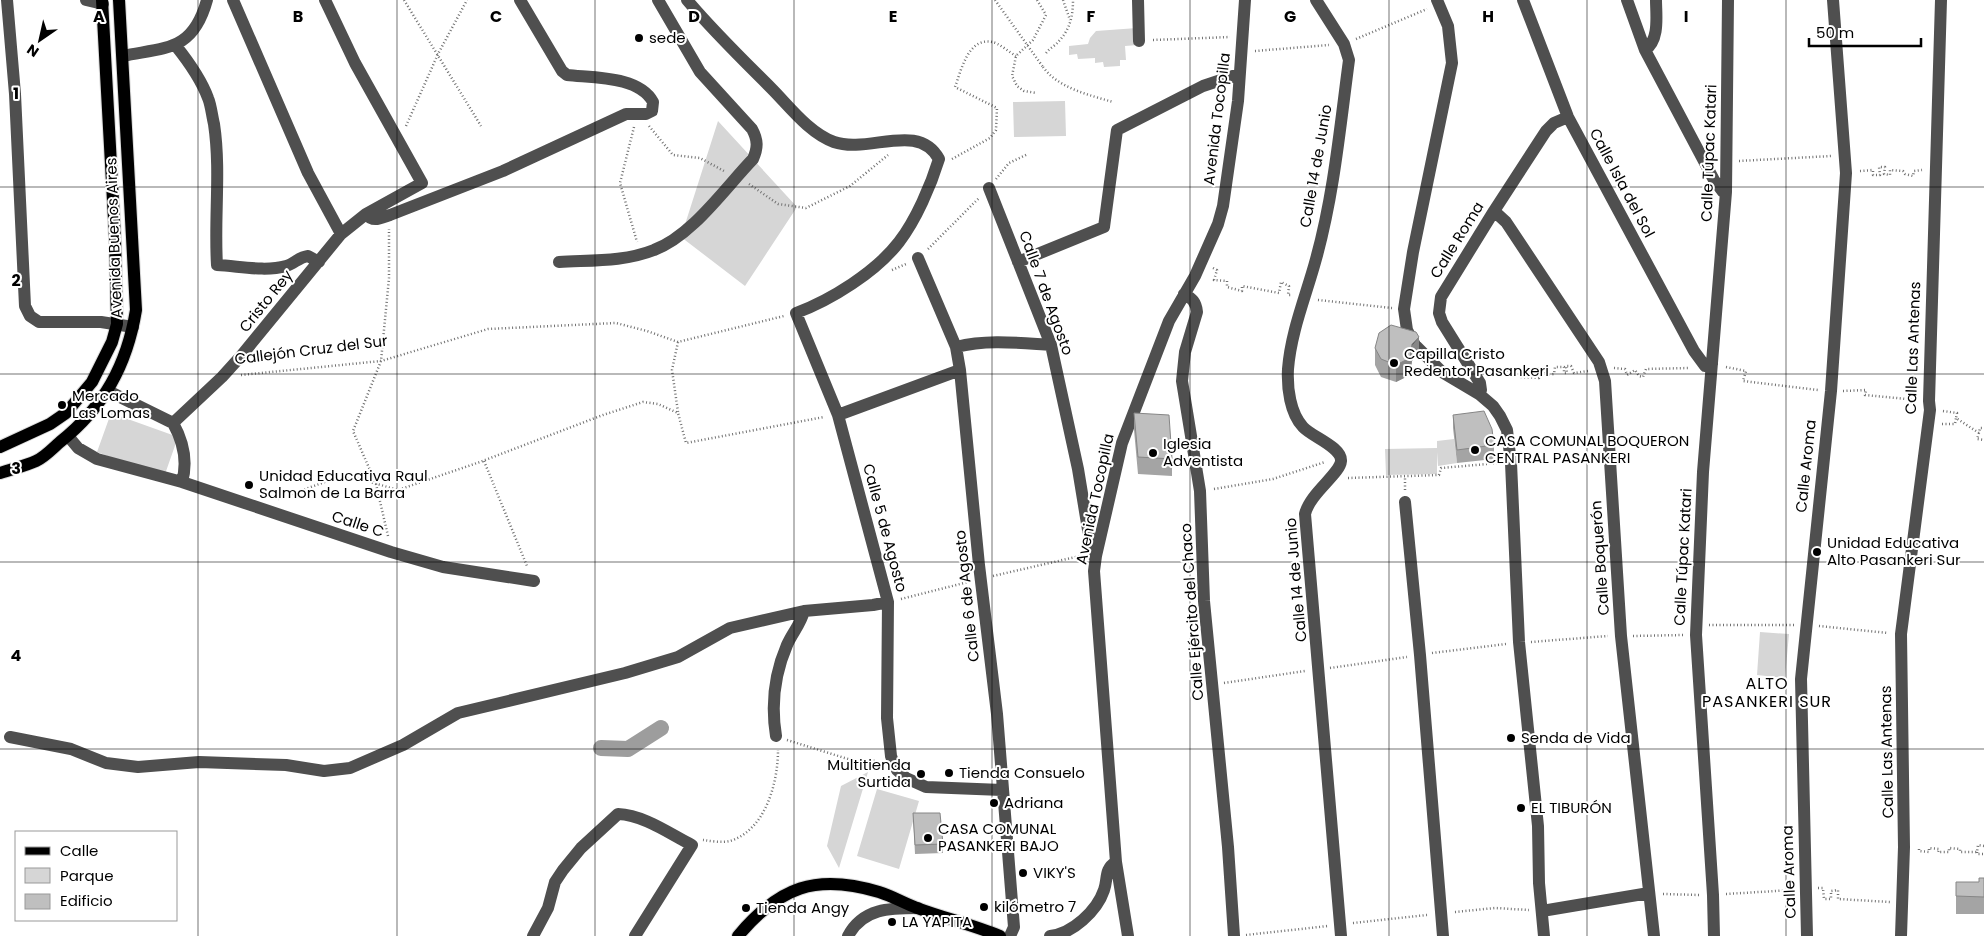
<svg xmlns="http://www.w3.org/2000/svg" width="1984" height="936" font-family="Poppins,sans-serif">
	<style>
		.green { fill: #d6d6d6 }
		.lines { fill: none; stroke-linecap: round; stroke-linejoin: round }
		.canal { stroke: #9d9d9d; stroke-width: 16 }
		.major-casing { stroke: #dbdbdb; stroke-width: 14 }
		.path { stroke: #717171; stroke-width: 2.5; stroke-dasharray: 1 2.5; stroke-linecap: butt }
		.minor { stroke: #4f4f4f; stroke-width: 12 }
		.major { stroke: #000; stroke-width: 12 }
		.path-bridge { stroke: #717171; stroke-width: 2.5; stroke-dasharray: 1 2.5; stroke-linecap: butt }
		.wall { fill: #a4a4a4 }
		.shaded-wall { fill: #868686 }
		.building { fill: #bfbfbf; stroke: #868686 }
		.grid { fill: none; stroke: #000; stroke-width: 1; stroke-opacity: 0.55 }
		.poi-dot { fill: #000; stroke: #fff; stroke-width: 2 }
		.labels { text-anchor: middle; stroke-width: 4; stroke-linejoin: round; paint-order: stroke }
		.poi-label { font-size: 15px; fill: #000; stroke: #fff; text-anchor: start }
		.street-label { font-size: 15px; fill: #000; stroke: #fff }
		.neighbourhood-label { font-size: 16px; letter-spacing: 1px; fill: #000; stroke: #fff }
		.grid-label { font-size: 16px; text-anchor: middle; font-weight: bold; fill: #000; stroke: #fff; stroke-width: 4; stroke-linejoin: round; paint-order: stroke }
	</style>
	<rect width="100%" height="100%" fill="#fff"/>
	<!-- green -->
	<path class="green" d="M1137,28L1138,45L1125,46L1126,60H1120V66L1104,67L1103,62L1095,63V58L1078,59L1077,54L1069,55V46L1088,44L1090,38L1096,31Z
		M1065,101L1066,136L1014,137L1013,102Z
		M718,121L797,207L745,286L681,237Z
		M111,413L178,437L164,477L97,452Z
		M1454,439L1457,463L1438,466L1437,452V474L1386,475L1385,449L1437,448V441Z
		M1760,632L1789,634L1785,678L1757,675Z
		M868,772L839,868L827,846L841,786Z
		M877,789L919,801L899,869L857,856Z"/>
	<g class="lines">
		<!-- canal -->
		<path class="canal" d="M601,748L628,749L661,728"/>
		<!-- major casing -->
		<g class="major-casing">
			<path id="major" d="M0,447L50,424L66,413L92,382L112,342L117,324L115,238L102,0
				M0,473C12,469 25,466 36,461C45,457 53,448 60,442C104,407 127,365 136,310L119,0
				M738,936C779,887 816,873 879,892C892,896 904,903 917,908C944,918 973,925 1000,936"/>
		</g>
		<!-- path -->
		<path class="path" d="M404,0L481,126
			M1037,0L1046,15L1033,40L1016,56L1012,76L1017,86L1024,91L1037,93
			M1063,0L1070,20
			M1356,39L1427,9
			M1153,40L1230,37
			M1255,51L1329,45
			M1046,53C1050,48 1055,46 1058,42C1070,30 1073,16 1073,0
			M1043,67C1058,88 1089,95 1113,102
			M406,126L438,54L467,0
			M649,126L673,155L700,158L724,171
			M634,127L620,183L637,242
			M952,159L990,138L996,130L997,108L955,87C961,71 968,37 992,42C999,43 1009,52 1016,56
			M1739,161L1831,156
			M1860,171L1873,170V175H1880L1879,167H1885L1884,174L1890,175V170L1903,171L1905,174L1913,176L1914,171L1922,170
			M996,179L1009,163L1028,154
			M749,184L778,204L806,208L850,186L888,155
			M928,249L979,198
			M1213,268L1217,270L1214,280L1227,281V287L1242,291V286L1279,293L1281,282L1289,286L1288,295H1291
			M892,270L906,264
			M1318,300L1392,308
			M678,342L672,370L678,412
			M1726,367L1746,371L1743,381L1818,390
			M1614,368L1625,369L1627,375L1635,370L1639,376L1643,377L1646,369L1689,368
			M1490,374L1519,368L1521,377L1539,378V367L1544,368L1545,375L1554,374L1555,367H1564V373H1567L1566,366H1571L1574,373L1588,371
			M241,375L381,361L488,329L616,323L647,331L678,342L784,316
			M1843,391L1866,390L1865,395L1917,400
			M1943,411L1957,413L1956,418
			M1942,424H1955L1956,418L1979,433L1980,428H1984
			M1979,433L1977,439L1984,440
			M484,461L527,566
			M1348,478L1439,475L1441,468L1499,463
			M1214,489L1273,479L1325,462
			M1405,490V477
			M278,499L333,479H360L398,490L480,462L603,415L643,402L658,404L678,413L686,443L824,417
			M388,536L376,484L353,431L381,361L389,278V229
			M993,576L1080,556
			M901,599L968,582
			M1709,625H1794
			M1819,626L1888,633
			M1633,636L1683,635
			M1531,642L1608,636
			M1432,653L1506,644
			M1330,668L1407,657
			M1224,683L1305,671
			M787,740L864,764L877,760
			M703,840C711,841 722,843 730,841C766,830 778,782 778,750
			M1919,849V851L1929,852V848L1939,849L1938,852H1949V848L1960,849V852H1977L1978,845L1984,846
			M1977,852V854H1984
			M1818,888H1823L1824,899H1831V891L1838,890V899L1890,902
			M1663,894L1700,895
			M1726,894L1793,890
			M1455,912L1495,908L1529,910
			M1353,923L1427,915
			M1246,935L1328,926"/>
		<!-- minor -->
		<path class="minor" d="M7,0L15,94L25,306L30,316L39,322H101L133,327
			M86,0L103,4
			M233,0L308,173L341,234
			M687,0C713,31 742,59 771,88C789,106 809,133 834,142C869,154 918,121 939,159C931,185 916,220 899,242C876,272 831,300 796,313L838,415L888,602L887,718L891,756L893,762L897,770L906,778L926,787L1002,790
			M1138,0L1139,41
			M1316,0L1344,44L1349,60C1340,127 1334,194 1316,259C1306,296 1291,331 1288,369C1287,388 1290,413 1303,427C1312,437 1342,447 1341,461C1340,474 1310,493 1305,514L1341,936
			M1437,0L1448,26L1452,63L1413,252L1404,309L1407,330L1415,345L1442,372L1479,394L1493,406L1500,416L1507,430L1511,463L1519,642L1538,826L1539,883L1544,936
			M1523,0L1568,117L1694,351L1705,366L1712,364
			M1627,0L1645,50L1714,180L1723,192H1726
			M176,46C188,61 201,79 208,98C211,105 212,116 214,124C221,171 214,218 217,265C239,266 265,272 286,266C294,264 299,257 308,256L319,262
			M1645,50C1660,40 1656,15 1656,0
			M123,56C167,47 193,51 207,0
			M989,188L1051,345L1078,469L1092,554L1094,556
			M1494,211L1506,222L1599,362L1605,381L1621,636L1654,936
			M366,214C373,223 381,218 390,215L503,171L626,114H646L652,111L653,102C639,76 594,78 567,75L562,71L520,0
			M918,258L956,347L960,370L979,565L997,714L1014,927L1010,936
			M559,262C590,260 624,262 654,250C692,236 725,188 753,159C758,148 758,140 752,129L700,72L658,0
			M1018,262L1104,227L1117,130L1203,86L1239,74
			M1184,294C1192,298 1196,302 1197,312L1185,352L1182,381L1200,491L1204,601L1228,847L1234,936
			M956,347C988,339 1019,343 1051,345
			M108,391L173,423
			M1479,394L1481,390L1480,383L1442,322L1439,313L1441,297L1494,211L1546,131L1554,123L1568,117
			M838,415L960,370
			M173,423L222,377L241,356L341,234L366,214L422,183L355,63L325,0
			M173,423C183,441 188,461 182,482
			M68,436L78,448L97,459L182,482L391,552L443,567L534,581
			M1405,502L1420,655L1443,936
			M776,736C771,705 774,675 787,645C792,633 801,624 804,611
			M10,737L71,749L106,763L138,767L199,762L286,765L324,771L350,768L403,745L458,713L625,673L678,657L730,628L804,611L873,605L888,602
			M1542,911L1649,893
			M533,936L548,908L555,882L563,870L581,848L618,814C644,815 670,834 692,845L635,936
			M848,936C863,908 890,908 918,908
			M1050,936C1072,934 1097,911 1104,890C1108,879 1104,869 1116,862
			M1128,936L1116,862L1094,571L1096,556L1122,443L1169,321L1195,276L1218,224L1223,206L1238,101L1245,0
			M1714,936L1713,895L1696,635L1703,472L1726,192L1728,0
			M1807,936L1801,679L1831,391L1846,173L1833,0
			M1901,936L1904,847L1901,634L1930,410L1929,401L1941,0"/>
		<!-- major -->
		<use href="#major" class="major"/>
		<!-- path-bridge -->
		<path class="path-bridge" d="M995,0L1043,67"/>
	</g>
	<!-- wall -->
	<path class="wall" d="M1375,348L1419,354L1412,361L1410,375L1396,382L1381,377L1375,365Z
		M1134,413L1172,459V476L1138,474L1134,430Z
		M1453,415L1494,445V459L1457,463L1453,428Z
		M913,813L943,844V853L915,854Z
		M1984,878V914H1956V882H1979Z"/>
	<!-- shaded-wall -->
	<path class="shaded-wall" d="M1419,337V354L1412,361L1410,375L1396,382V365Z"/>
	<!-- building -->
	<path class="building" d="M1391,325L1416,332L1419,337L1412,344L1410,358L1396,365L1381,359L1375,348L1379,333Z
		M1484,411L1492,429L1494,445L1457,450L1453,415Z
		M1134,413L1169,415L1172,459L1138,457Z
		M913,813H940L943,844L915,845Z
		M1979,878H1984V897L1956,896V882H1979Z"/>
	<!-- grid -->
	<path class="grid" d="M198,0V936M397,0V936M595,0V936M794,0V936M992,0V936M1190,0V936M1389,0V936M1587,0V936M1786,0V936M0,187H1984M0,374H1984M0,562H1984M0,749H1984"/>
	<!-- markers -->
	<g class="poi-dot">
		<circle cx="639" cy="38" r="5"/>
		<circle cx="1394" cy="363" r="5"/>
		<circle cx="62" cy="405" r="5"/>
		<circle cx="1475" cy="450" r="5"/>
		<circle cx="1153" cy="453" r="5"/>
		<circle cx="249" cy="485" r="5"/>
		<circle cx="1817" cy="552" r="5"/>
		<circle cx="1511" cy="738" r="5"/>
		<circle cx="949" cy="773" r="5"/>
		<circle cx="921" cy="774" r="5"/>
		<circle cx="994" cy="803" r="5"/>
		<circle cx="1521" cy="808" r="5"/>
		<circle cx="928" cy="838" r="5"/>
		<circle cx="1023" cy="873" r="5"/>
		<circle cx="984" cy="907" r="5"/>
		<circle cx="746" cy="908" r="5"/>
		<circle cx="892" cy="922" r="5"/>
	</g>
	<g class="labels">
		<!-- poi labels -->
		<g class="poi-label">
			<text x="649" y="43">sede</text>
			<text x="1404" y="359">Capilla Cristo<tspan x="1404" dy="17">Redentor Pasankeri</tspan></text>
			<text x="72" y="401">Mercado<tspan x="72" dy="17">Las Lomas</tspan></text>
			<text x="1485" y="446">CASA COMUNAL BOQUERON<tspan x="1485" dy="17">CENTRAL PASANKERI</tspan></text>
			<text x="1163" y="449">Iglesia<tspan x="1163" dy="17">Adventista</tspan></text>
			<text x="259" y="481">Unidad Educativa Raul<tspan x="259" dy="17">Salmon de La Barra</tspan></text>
			<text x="1827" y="548">Unidad Educativa<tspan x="1827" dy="17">Alto Pasankeri Sur</tspan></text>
			<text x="1521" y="743">Senda de Vida</text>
			<text x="911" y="770" text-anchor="end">Multitienda<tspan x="911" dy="17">Surtida</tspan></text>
			<text x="959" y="778">Tienda Consuelo</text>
			<text x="1004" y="808">Adriana</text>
			<text x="1531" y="813">EL TIBURÓN</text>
			<text x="938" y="834">CASA COMUNAL<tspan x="938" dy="17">PASANKERI BAJO</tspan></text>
			<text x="1033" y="878">VIKY'S</text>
			<text x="994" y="912">kilómetro 7</text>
			<text x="756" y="913">Tienda Angy</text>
			<text x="902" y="927">LA YAPITA</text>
		</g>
		<!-- street labels -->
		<g class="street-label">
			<text transform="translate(1217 119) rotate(-83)" y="5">Avenida Tocopilla</text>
			<text transform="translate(1709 153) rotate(-88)" y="5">Calle Túpac Katari</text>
			<text transform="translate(1316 166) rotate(-80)" y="5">Calle 14 de Junio</text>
			<text transform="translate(1622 183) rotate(62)" y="5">Calle Isla del Sol</text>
			<text transform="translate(114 238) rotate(-92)" y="5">Avenida Buenos Aires</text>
			<text transform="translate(1457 240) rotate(-58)" y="5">Calle Roma</text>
			<text transform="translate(1046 293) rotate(70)" y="5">Calle 7 de Agosto</text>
			<text transform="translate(266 301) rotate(-51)" y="5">Cristo Rey</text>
			<text transform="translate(1913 348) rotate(-88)" y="5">Calle Las Antenas</text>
			<text transform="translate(311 350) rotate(-7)" y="5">Callejón Cruz del Sur</text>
			<text transform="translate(1806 466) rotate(-84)" y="5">Calle Aroma</text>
			<text transform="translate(1095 499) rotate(-78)" y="5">Avenida Tocopilla</text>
			<text transform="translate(358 524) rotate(18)" y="5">Calle C</text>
			<text transform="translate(885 528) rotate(75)" y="5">Calle 5 de Agosto</text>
			<text transform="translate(1683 557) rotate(-87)" y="5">Calle Túpac Katari</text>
			<text transform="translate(1600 558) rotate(-94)" y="5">Calle Boquerón</text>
			<text transform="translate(1296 580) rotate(-95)" y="5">Calle 14 de Junio</text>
			<text transform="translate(967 596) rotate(-96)" y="5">Calle 6 de Agosto</text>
			<text transform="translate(1192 612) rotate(-94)" y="5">Calle Ejército del Chaco</text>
			<text transform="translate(1887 752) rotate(-91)" y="5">Calle Las Antenas</text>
			<text transform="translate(1789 872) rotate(-92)" y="5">Calle Aroma</text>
		</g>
		<!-- neighbourhood labels -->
		<g class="neighbourhood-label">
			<text x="1767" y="689">ALTO<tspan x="1767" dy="18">PASANKERI SUR</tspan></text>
		</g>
	</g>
	<g class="grid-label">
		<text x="99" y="22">A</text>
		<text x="298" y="22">B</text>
		<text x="496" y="22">C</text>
		<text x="694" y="22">D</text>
		<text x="893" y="22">E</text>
		<text x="1091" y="22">F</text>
		<text x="1290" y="22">G</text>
		<text x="1488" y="22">H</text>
		<text x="1686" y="22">I</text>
		<text x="16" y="99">1</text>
		<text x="16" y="286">2</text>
		<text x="16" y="474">3</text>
		<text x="16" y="661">4</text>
	</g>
	<!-- legend -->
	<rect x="15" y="831" width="162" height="90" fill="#ffffff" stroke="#999999"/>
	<rect x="25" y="847" width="25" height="8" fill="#000000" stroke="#999999"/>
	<text x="60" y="856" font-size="15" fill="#000000">Calle</text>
	<rect x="25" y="868" width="25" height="15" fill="#d6d6d6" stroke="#999999"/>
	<text x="60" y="881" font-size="15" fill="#000000">Parque</text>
	<rect x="25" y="894" width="25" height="15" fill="#bfbfbf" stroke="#999999"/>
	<text x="60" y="906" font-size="15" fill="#000000">Edificio</text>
	<!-- north arrow -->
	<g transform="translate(40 40) rotate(214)" stroke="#ffffff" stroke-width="4" paint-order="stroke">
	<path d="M0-4L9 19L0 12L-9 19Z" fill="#000000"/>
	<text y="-8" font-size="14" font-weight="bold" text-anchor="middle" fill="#000000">N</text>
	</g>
	<!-- scale -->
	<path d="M1809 38v8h112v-8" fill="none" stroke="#000000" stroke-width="2.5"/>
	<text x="1816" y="38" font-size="15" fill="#000000" stroke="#ffffff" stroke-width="4" paint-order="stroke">50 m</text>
</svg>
